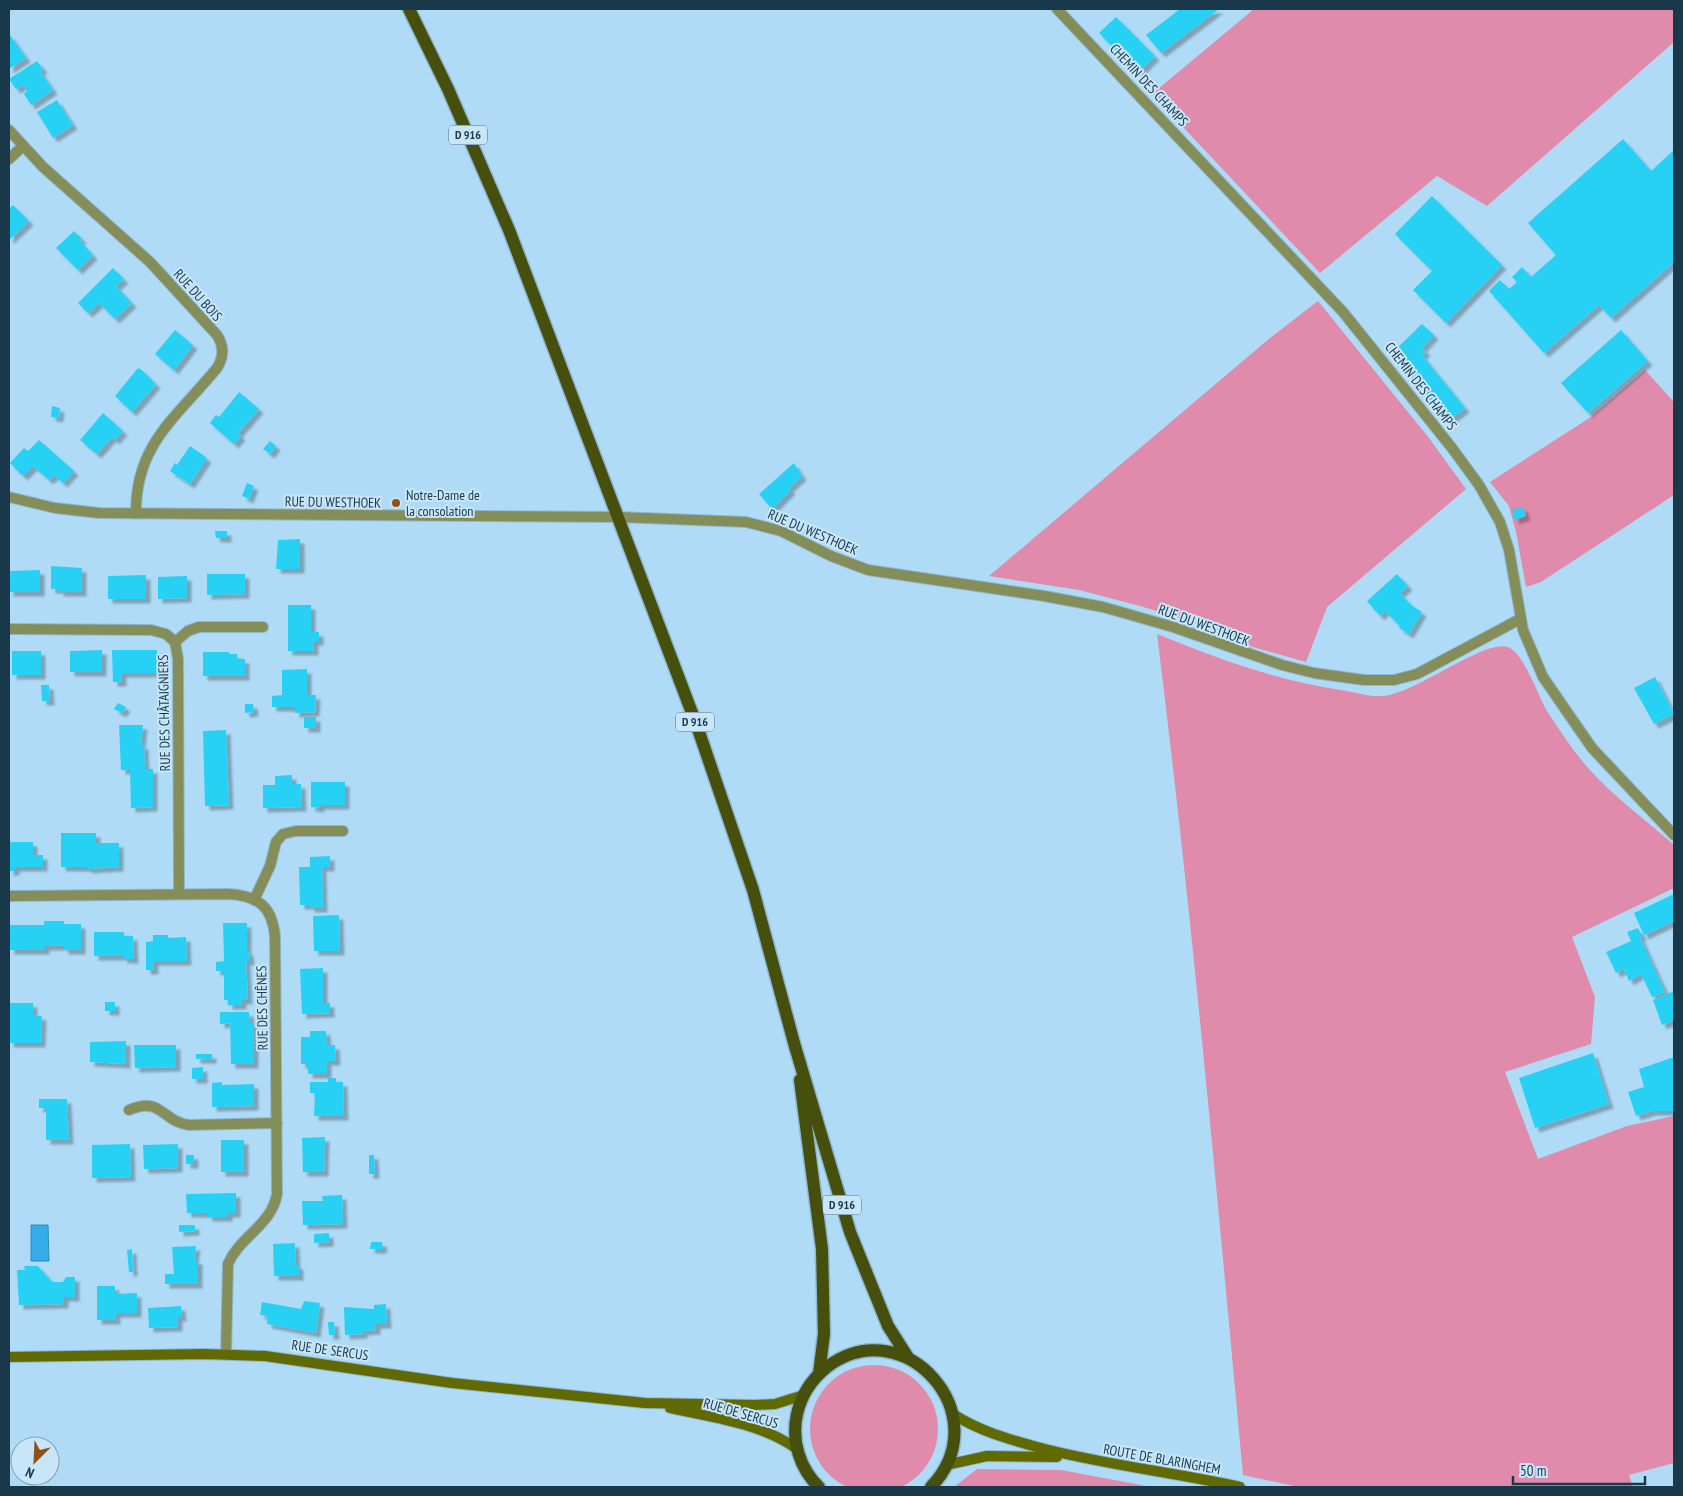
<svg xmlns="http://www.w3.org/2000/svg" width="1683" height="1496" font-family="'PT Sans Narrow',sans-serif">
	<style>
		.green { fill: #e08bab }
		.water { fill: #35ace9; stroke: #2d8aba }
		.building { fill: #28d1f4; filter: url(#shadow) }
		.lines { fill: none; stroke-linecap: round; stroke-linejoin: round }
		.street-casing { stroke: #8eb7d1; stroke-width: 12 }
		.secondary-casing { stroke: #8eb7d1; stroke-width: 12 }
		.primary-casing { stroke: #8eb7d1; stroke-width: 15 }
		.street { stroke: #858e58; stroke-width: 10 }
		.secondary { stroke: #606a00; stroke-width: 10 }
		.primary { stroke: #474f0c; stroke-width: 12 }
		.poi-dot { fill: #905019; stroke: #c9e6f9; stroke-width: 2 }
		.labels { text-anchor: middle; stroke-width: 4; stroke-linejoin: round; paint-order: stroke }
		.shield { fill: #c9e6f9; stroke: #4e6d7f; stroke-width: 1 }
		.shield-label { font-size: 12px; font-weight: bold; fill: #19394b }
		.street-label { font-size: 14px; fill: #19394b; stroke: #c9e6f9 }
		.poi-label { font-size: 14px; fill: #19394b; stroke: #c9e6f9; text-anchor: start }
	</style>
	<defs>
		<filter id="shadow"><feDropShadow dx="4.5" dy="4.5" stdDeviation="1" flood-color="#0004"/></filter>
	</defs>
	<rect width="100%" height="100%" fill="#afdbf7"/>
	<!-- green -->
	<path class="green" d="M1254,9H1674V42L1487,206L1437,176L1320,273L1152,94Z
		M1318,301L1429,438L1466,489L1327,607L1306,662L1253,647L1193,622L1140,606L1079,590L989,576L1270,338Z
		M1645,370L1674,402V495L1541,582L1526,587L1516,532L1509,506L1490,482L1591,417Z
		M1157,634C1218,659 1276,680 1341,690C1354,692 1370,697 1383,696C1417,693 1484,639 1508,647C1524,653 1538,696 1547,711C1560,731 1573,751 1589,769C1614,797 1646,820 1674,845V888L1572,937L1595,997L1591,1044L1505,1072L1538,1159L1627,1126L1674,1116V1463L1629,1475L1633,1487H1299L1243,1475C1217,1194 1192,914 1157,634Z
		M810 1429a64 64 0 1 1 128 0a64 64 0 1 1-128 0Z
		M977,1469L1061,1470L1152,1487H954Z"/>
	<!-- water -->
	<path class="water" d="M31,1225H48L49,1261H31Z"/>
	<!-- building -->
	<path class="building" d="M1180,9H1219L1161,53L1146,35Z
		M1116,17L1155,56L1138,73L1099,33Z
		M10,35L26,58L9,69V36Z
		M37,61L43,69L40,71L53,90L31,105L24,94L27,91L23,85L16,89L9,79Z
		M57,100L73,125L53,138L37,112Z
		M1623,139L1651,171L1674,150V262L1611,318L1599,305L1544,353L1489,291L1500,280L1509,289L1517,282L1512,277L1522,267L1531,277L1556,255L1528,223Z
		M1432,196L1502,265L1446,323L1413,290L1432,271L1395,234Z
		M13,205L29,221L9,240V209Z
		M74,231L82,239L80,241L93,255L78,270L56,248Z
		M113,268L124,279L116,286L132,303L115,319L99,303L88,313L78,303Z
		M1422,324L1434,335L1422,348L1426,352L1422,355L1465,408L1447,422L1392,353Z
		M175,330L193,345L174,370L155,354Z
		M1621,330L1648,361L1588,413L1561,383Z
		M138,368L142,370L156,384L132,412L115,396Z
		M239,392L259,409L238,433L241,436L234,444L210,423L216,415L219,417Z
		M52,406L60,408L59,418L51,417Z
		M103,413L123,431L115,440L112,437L97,454L80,440Z
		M39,440L74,471L63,483L54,475L49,480L33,466L23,476L10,463L24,448L28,451Z
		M270,441L276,446L270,454L263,449Z
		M190,446L207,458L190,484L170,471L175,463L177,465Z
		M794,463L802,476L789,488L791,490L772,509L759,494Z
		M247,483L254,486L249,499L242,496Z
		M1523,507L1526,516L1515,520L1512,510Z
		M215,531H227V538H216Z
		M300,539V569H276L278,540Z
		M51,566L82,568V592H59V589H51Z
		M40,570V592H9V571Z
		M207,574H245V594L207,595Z
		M1397,574L1408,586L1400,593L1411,605L1422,612L1409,634L1399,628L1400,626L1385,611L1380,616L1367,601Z
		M146,575V599H108V576Z
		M187,576V598L158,599V577Z
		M288,605H311V632H319V641H314V651H288Z
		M102,650V672H70V651Z
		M112,650H157V673H122V682H113Z
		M12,651H41V675H12Z
		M203,652H229V654H237V659H245V676H203Z
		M307,669V695H316L315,712L295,713V707H272V696L282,695V670Z
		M1655,677L1674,714L1654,724L1634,688Z
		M41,685H49L50,701H42Z
		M118,703L126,707L122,713L114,709Z
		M245,704H253L254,712L245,713Z
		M304,717H316V728H304Z
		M119,725H143L141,745H144L145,769H153V807L131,808L130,770H121Z
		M226,730L229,805L205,806L203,731Z
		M292,775V784H301L302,807L263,808V785H275V776Z
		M311,782H345V805H320V808L311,807Z
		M61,833H96V843H119V867L87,869V867H61Z
		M10,842H33V855H43V867H15V871H9Z
		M330,856V867H322L323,908H310V905H300L299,867H310V857Z
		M1674,894V921L1644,935L1634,913Z
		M339,915L340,951H314L313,916Z
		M9,921L10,925H44V921H64V924H81V950H64V946H45V950H10Z
		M223,923H247V951H249L250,961H246L248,1000H242V1005H228V1000H224V971H216V962L224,961Z
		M1638,928L1642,936L1640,937L1665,992L1652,997L1641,974L1629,981L1624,969L1616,973L1606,952L1631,941L1627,932Z
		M94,932H124V936H133L134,959H123V956H94Z
		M153,935H168V938L186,937L187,961H154V970H146V942L153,941Z
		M323,968V1003H330V1013L302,1014L300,969Z
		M1674,991V1020L1662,1025L1653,1000Z
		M105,1002H115V1011H105Z
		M10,1003H33V1015L42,1016L41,1043H9Z
		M220,1012H249L250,1023H254V1064H231L230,1023L220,1024Z
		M310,1031H326L327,1045H335L336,1061H327V1074H308V1064H301V1037H310Z
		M126,1041V1064L90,1062V1042Z
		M134,1045H176V1067L135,1068Z
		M1593,1053L1609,1104L1535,1128L1519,1078Z
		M196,1054H212V1059H196Z
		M1674,1057V1111H1652L1636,1116L1628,1092L1644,1087L1639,1069Z
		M203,1067V1079H192V1068Z
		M328,1078H336V1082H343L344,1116H314L315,1093H310V1082H328Z
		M222,1082V1085L254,1084V1106L212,1107V1083Z
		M39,1099H67L69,1140H46V1108H39Z
		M325,1137L324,1172H303L302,1138Z
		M221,1140H244V1172H221Z
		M130,1144L131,1177L92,1178V1145Z
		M178,1144V1168L144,1169L143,1145Z
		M186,1155H194V1164H186Z
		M369,1155H374L375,1174H369Z
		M236,1193V1213H228V1217H208V1213H187L186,1194Z
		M342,1195L343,1224L303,1225L302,1201H323L322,1196Z
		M179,1225H195V1231L179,1232Z
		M329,1233V1242L314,1243V1234Z
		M371,1242H382L383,1249H370Z
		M295,1243L296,1265H299V1276H274L273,1244Z
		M196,1246L194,1260H198V1284H165V1274H174L172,1247Z
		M132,1249L133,1272H129L127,1250Z
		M24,1266H38L52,1282H63L66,1277H75V1297H64V1304L19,1305L17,1270H25Z
		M97,1286H115V1294L137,1293V1313H116V1320H97Z
		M304,1301L320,1303L316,1333L267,1324L268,1316L260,1315L262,1302L301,1309Z
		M386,1304L387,1324H376V1330L363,1331V1334L345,1335L344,1307L374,1309V1305Z
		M181,1306L182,1317H178V1327L149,1328L148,1308Z
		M328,1322H334L335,1335H329Z"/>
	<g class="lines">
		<!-- street casing -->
		<g class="street-casing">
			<path id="street" d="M1057,9L1343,312L1452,448L1479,485L1500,522L1509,550L1523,630L1543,677L1592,748L1674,835
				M9,130L43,167L150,262L217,335C224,346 224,357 217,368C177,417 135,444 136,514
				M9,159L23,146
				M9,497L55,508L99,513L618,517L746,522L781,531L831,556L868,570L1044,596L1103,607L1173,627L1282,665L1314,673L1364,680H1394L1417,674L1520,619
				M9,629L151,630L166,634L175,642L178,659L179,894
				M175,642L188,631L199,627H263
				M9,896L229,894C258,896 272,906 275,936L277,1194C272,1225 239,1237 228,1264L226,1354
				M254,900L270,866L276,842L283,834L296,831H343
				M129,1110C162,1096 161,1121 189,1125L277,1123"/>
		</g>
		<!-- secondary casing -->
		<g class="secondary-casing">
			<path id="secondary" d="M9,1357L204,1354L265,1356L452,1383L645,1403L755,1405L775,1404L804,1395
				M670,1408C713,1418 761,1423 797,1449
				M953,1414C979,1431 1008,1439 1037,1447C1104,1465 1173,1472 1240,1487
				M946,1465L987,1456L1057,1457"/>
		</g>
		<!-- primary casing -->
		<g class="primary-casing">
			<path id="primary" d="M409,9L448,89L509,230L697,726L753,890L794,1043L850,1232L888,1326L909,1359
				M800,1080L822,1249L824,1334L819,1374
				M819,1487C800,1469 791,1441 797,1414C801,1396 812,1379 827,1367C905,1309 999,1416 931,1487"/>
		</g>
		<!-- street -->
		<use href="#street" class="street"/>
		<!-- secondary -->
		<use href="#secondary" class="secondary"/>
		<!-- primary -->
		<use href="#primary" class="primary"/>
	</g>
	<!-- markers -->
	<circle class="poi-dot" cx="396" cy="503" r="5"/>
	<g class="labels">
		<!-- shield labels -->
		<g class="shield">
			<rect x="449" y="125.5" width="38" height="19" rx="4"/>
			<rect x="676" y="712.5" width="38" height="19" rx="4"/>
			<rect x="823" y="1195.5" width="38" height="19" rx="4"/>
		</g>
		<g class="shield-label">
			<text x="468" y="139">D 916</text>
			<text x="695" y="726">D 916</text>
			<text x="842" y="1209">D 916</text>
		</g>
		<!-- street labels -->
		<g class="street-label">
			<text transform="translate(1149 85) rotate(47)" y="5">CHEMIN DES CHAMPS</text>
			<text transform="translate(198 295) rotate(48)" y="5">RUE DU BOIS</text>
			<text transform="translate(1421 386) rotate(52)" y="5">CHEMIN DES CHAMPS</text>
			<text transform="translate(333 502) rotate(1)" y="5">RUE DU WESTHOEK</text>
			<text transform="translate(813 532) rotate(23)" y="5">RUE DU WESTHOEK</text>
			<text transform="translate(1204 625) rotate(20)" y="5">RUE DU WESTHOEK</text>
			<text transform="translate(164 713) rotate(-91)" y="5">RUE DES CHÂTAIGNIERS</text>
			<text transform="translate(262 1008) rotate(-91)" y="5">RUE DES CHÊNES</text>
			<text transform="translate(330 1350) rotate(8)" y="5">RUE DE SERCUS</text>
			<text transform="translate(741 1413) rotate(16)" y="5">RUE DE SERCUS</text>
			<text transform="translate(1162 1459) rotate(10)" y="5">ROUTE DE BLARINGHEM</text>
		</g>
		<!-- poi labels -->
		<g class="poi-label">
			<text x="406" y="500">Notre-Dame de<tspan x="406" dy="16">la consolation</tspan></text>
		</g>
	</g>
	<!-- border -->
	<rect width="1683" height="1496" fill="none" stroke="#19394b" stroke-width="20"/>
	<!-- north arrow -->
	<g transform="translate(35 1461) rotate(204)"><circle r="24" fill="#c9e6f9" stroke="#83a1b3"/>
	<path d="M0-4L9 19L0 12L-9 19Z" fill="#905019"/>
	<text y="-8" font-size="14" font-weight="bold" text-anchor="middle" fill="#19394b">N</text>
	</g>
	<!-- scale -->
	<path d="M1513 1476v8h132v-8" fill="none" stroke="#19394b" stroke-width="2.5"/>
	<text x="1520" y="1476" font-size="15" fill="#19394b" stroke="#c9e6f9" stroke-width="4" paint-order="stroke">50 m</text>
</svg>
